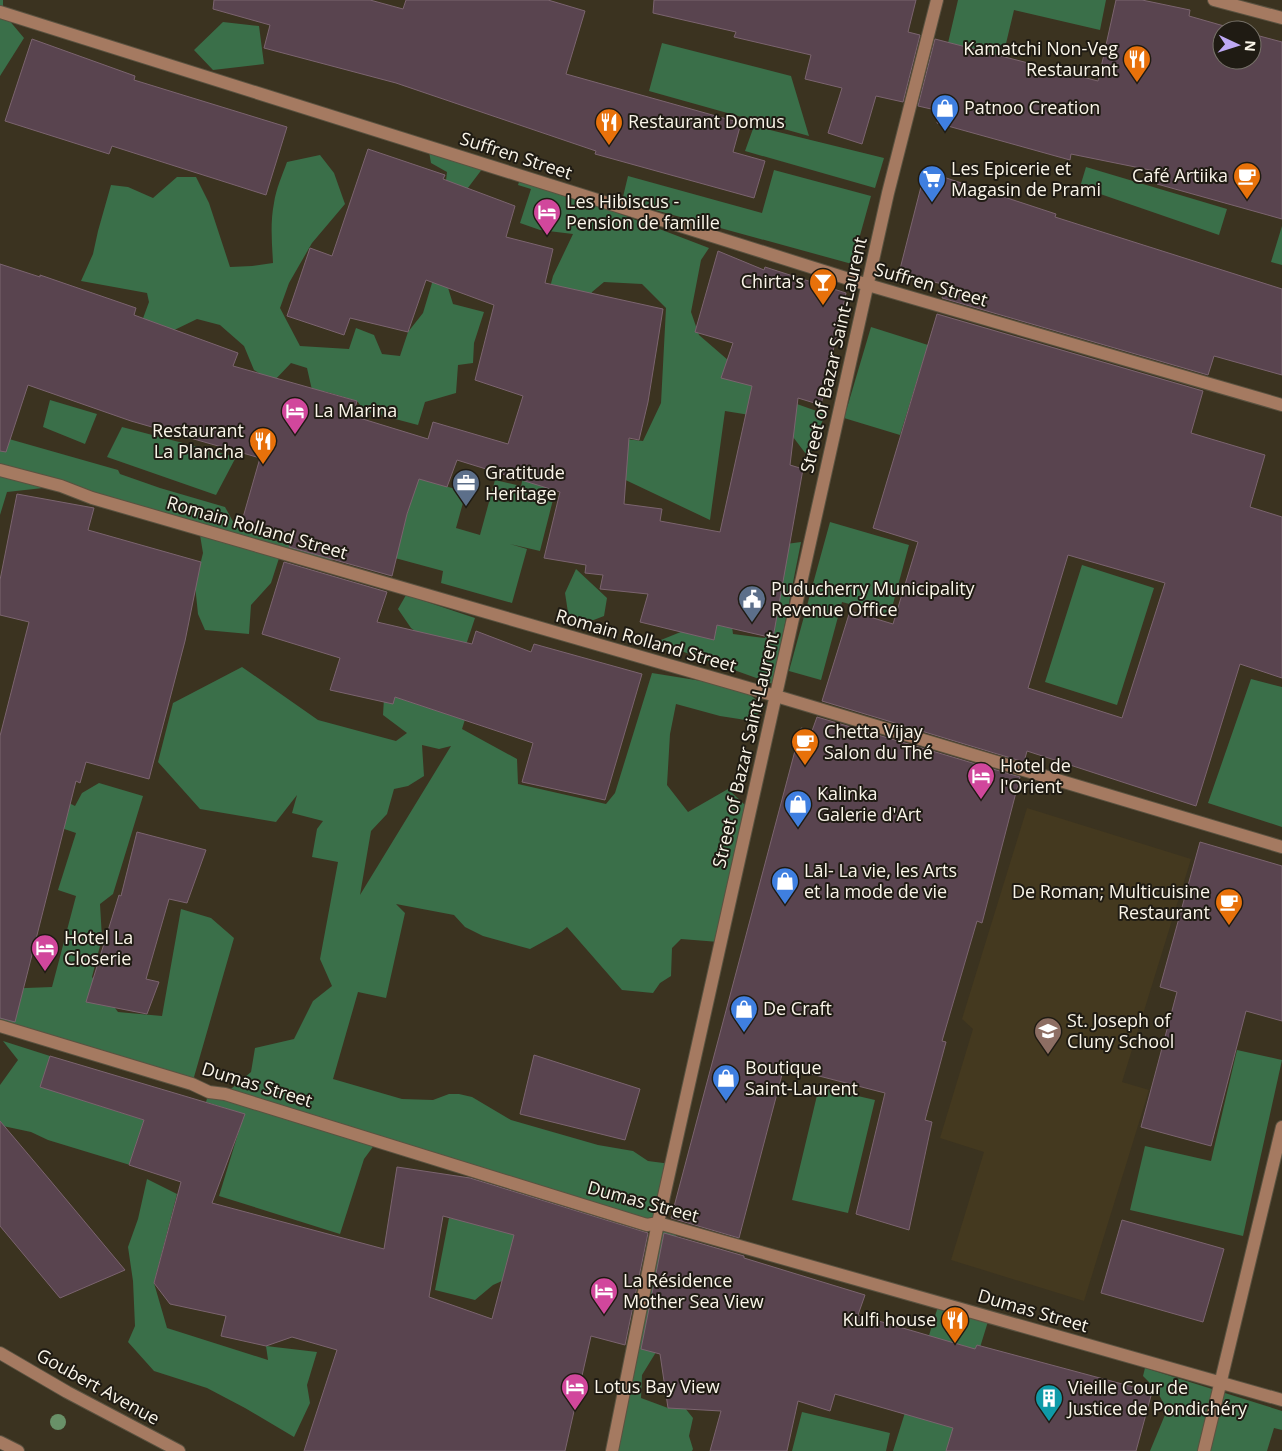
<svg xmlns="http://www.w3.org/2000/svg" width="1282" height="1451" font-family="'Open Sans',sans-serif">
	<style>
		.built { fill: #44391f }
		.forest { fill: #3a6f49; fill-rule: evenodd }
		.building { fill: #59444f; stroke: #7b646f; fill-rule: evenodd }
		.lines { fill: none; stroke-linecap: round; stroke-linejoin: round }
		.minor-casing { stroke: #5a5240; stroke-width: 14 }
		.minor { stroke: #a57a61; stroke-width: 12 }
		.tree { fill: #699168 }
		.labels { text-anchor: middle; stroke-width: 4; stroke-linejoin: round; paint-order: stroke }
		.poi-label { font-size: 18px; fill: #faf5e9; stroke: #1f1b13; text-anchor: start }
		.street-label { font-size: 18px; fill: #faf5e9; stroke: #1f1b13 }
	</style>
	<rect width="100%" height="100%" fill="#3b3320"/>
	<!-- built -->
	<path class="built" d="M1027,808L1191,859L1122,1082L1149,1090L1084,1301L951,1260L984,1152L940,1138L973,1029L962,1019Z"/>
	<!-- forest -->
	<path class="forest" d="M0,0H3V13L24,38L0,76Z
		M958,0H1106L1100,30L1014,10L1003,56L948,43Z
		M223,22L259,26L264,64L213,70L194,50Z
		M662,43L791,76L809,136L649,91Z
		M754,126L884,158L875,188L745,151Z
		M428,146L486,164L461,197L445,278L453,304L484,312L474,343L473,363L458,365L456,393L425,402L418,425L365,411L357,401L327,392L312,390L307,368L291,363L273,382L254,370L244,346L220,325L197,319L131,351L149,302L147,293L81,281L93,254L98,231L111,185L128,187L153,198L177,177H196L209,203L230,267L252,266L273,263C272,243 270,223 274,203C276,189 282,176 287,162L320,155L334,173L345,204L312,243L289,283L280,308L300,346L349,349L356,328L374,335L382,354L400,356L408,332L423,313L432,283L436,266L447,172L431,163Z
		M1086,167L1227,209L1219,235L1080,187Z
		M774,170L871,196L852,264L622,201L628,176L762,213Z
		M521,176L709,248L701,260L691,312L699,335L766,393L825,414L809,458L790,433L756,416L725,411L710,520L596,466L599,436L643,441L661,403L666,308L642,284L604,282L592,292L574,362L533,351L553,276L573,234L540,230L520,223L531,189L518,185Z
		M1282,226V265L1271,262Z
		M871,327L928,345L900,435L844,418Z
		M50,400L97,414L85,444L43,427Z
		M573,421L540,551L510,544L527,549L512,603L441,583L443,571L395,558L417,478L466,492L456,528L480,535L495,480L521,486L535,425Z
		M122,427L236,457L216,495L107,457Z
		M0,431L2,437L118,470L120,474L160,488L225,507L236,527L297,548L334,556L328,566L281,552L271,583L251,605L249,634L205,630L198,614L195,585L203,553L199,529L61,486L7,492L0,515Z
		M830,522L909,545L890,615L842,602L821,680L789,671Z
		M801,542L773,684L656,642L730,612L733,634L765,638L777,580L764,547Z
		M1082,565L1154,588L1117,705L1045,682Z
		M576,569L607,598L604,616L591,621L569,619L565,593Z
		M406,595L475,618L464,651L438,644L415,631L411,628L398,609Z
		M242,667L318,720L396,741L407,733L383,715L384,698L397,682L473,694L462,729L517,759L518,784L606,804L615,793L652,673L739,687L765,706L752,721L720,716L676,704L670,734L667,785L688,812L728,789L745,805L719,942L681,939L672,948L671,976L660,983L653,993L622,990L567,927L561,932L530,949L483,936L465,927L454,915L396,904L405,913L386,998L358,992L333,1079L402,1099L433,1100L449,1094H459L472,1097L511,1120L598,1145L633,1151L648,1161L671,1164L658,1223L676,1233L675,1285L669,1331L642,1375L641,1398L668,1408H685L693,1418L689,1436L693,1449L692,1451H612L657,1223L225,1094L251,1072L255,1048L294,1039L313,1001L332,986L320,959L338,862L312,857L317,829L323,821L292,813L297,795L276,822L200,809L158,762L173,703ZM422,745L439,749L451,746L360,895L371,831L387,814L394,789L408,786L424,776Z
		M1251,679L1282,687V827L1208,803Z
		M99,783L143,796L113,894L100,904L102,938L92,977L118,1012L162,1016L181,909L211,918L234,938L192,1084L0,1019V989L52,987L76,896L58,890L76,833L0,807L55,796L75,806L82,793Z
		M3,1041L50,1056L41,1087L144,1120L130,1165L48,1140L31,1132L3,1126L0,1122V1085L18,1060Z
		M1237,1050L1282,1060L1243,1236L1130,1210L1145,1146L1211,1161Z
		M819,1087L875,1100L848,1213L792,1200Z
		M209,1092L375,1144L364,1159L340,1234L219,1196L244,1114L206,1102Z
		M147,1179L177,1194L154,1283L167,1328L268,1360L266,1346L317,1352L307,1385L310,1403L294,1437L245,1408L207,1388L154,1371L128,1342L135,1326L133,1281L128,1247L138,1219Z
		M449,1218L520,1232L502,1281L493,1285L475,1300L435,1290Z
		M940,1300L990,1315L948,1451H893Z
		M1145,1368L1282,1411V1430L1274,1428L1267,1451H1150L1167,1410L1156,1389L1143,1376Z
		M802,1412L890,1433L886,1451H792Z"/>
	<!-- building -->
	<path class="building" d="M214,0H370L403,9L406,0H548L585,11L566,74L741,123L733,152L765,161L754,198L595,154L596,151L396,83L264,48L270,25L213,9Z
		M654,0H916L908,32L920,35L903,102L876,96L862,144L828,133L842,88L805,79L811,55L734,37L736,32L653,13Z
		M1116,0H1142L1190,10L1189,16L1238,30H1222V60H1252V34L1282,42V219L1157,184L1160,172L1071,154L1070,160L937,123L940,111L918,106L935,39L1098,81Z
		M32,39L135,76L134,80L287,127L266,195L112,146L109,154L5,121Z
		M368,149L445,175L443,179L515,206L506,237L553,249L545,283L663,309L648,402L639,440L629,438L624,504L662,509L660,521L720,532L752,386L721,378L733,343L695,332L718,251L764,270L765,267L846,293L821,405L798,398L790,465L803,469L773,638L717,625L714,640L640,622L648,594L600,589L603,575L585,573L586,565L544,558L560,492L457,460L447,487L419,479L407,514L392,576L289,547L293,534L242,521L260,458L131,421L28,385L6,452L0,451V264L40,277V275L136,308L134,315L238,353L233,366L357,401L353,416L428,439L433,422L508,444L523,396L475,380L494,305L426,280L408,332L350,318L344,335L287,316L310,248L332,256Z
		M925,171L1056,214L1055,217L1282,289V375L1214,356L1208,375L942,298L946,285L899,273Z
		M937,314L1203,391L1191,433L1265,455L1250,507L1282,517V678L1240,664L1196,806L1027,751L1024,762L822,701L850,611L893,624L918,542L873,528ZM1068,555L1165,583L1122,718L1028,688Z
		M17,494L94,508L88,530L201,562L185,641L149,779L86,762L80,783L76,781L15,1022L0,1018V736L29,622L0,615V580Z
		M284,562L387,592L377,622L472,644L476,631L531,652L534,644L642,674L605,800L522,782L533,743L395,697L393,704L330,690L340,658L262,634Z
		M817,717L1020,777L982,923L977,921L942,1041L946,1042L925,1120L932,1122L909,1230L856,1214L885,1093L784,1067L739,1238L671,1218L801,728L812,731Z
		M137,832L206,850L187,903L169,899L146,979L159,982L147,1014L86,1002L119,895L121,896Z
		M1200,842L1282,866V1021L1246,1011L1211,1146L1141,1127L1177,992L1160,987Z
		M534,1055L640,1089L625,1140L520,1114Z
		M50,1056L245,1114L212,1203L384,1249L397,1167L470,1178L648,1233L625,1345L591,1336L565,1451H304L337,1350L292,1337L266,1346L221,1336L226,1316L170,1304L154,1283L181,1182L129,1165L144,1120L40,1087ZM443,1216L514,1235L492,1319L429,1297Z
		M0,1121L49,1179L125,1270L60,1298L0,1226Z
		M1122,1220L1224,1249L1203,1322L1101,1293Z
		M664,1233L744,1256V1258L865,1295L858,1315L975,1349L977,1345L1152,1392L1136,1451H946L953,1428L835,1394L830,1411L798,1401L787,1451H710L721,1411L668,1408L660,1354L641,1349Z"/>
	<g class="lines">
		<!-- minor casing -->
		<g class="minor-casing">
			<path id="minor" d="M1214,0L1282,18
				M0,12L868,285L1282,405
				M0,470L61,486L92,498L776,696L1282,847
				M0,1026L192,1084L209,1092L225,1094L647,1225L658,1223L1282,1400
				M0,1353L67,1392L179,1451
				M0,1442L18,1451
				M612,1451L658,1223L888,193L937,0
				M1204,1451L1282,1127"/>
		</g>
		<!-- minor -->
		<use href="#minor" class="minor"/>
	</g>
	<!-- trees -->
	<circle class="tree" cx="58" cy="1422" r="8"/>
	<!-- icons -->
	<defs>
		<g id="restaurant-pin" transform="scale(1.4375)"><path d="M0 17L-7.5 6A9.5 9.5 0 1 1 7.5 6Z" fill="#e8710a" stroke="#1f1b13"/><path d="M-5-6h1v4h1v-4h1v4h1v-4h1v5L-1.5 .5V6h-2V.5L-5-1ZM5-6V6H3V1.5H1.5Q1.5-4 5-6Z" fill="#fff"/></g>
		<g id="shop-pin" transform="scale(1.4375)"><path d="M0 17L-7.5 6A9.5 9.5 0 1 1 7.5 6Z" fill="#3f7fe0" stroke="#1f1b13"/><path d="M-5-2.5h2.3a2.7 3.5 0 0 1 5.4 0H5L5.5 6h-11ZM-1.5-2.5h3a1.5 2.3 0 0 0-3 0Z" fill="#fff"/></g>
		<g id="cafe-pin" transform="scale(1.4375)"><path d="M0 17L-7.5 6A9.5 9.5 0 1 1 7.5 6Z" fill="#e8710a" stroke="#1f1b13"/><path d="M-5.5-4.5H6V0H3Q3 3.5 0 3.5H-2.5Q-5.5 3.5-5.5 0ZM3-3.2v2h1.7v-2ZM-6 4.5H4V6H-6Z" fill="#fff"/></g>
		<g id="supermarket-pin" transform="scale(1.4375)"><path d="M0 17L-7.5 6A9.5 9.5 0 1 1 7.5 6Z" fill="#3f7fe0" stroke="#1f1b13"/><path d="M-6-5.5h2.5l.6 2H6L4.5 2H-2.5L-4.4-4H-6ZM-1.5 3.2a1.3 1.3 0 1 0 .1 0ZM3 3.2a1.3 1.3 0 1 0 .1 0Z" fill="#fff"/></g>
		<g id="hotel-pin" transform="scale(1.4375)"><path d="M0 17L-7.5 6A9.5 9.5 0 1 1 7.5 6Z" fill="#d1479c" stroke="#1f1b13"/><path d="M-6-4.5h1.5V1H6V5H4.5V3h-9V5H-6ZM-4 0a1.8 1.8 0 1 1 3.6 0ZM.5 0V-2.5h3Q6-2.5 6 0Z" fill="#fff"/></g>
		<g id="bar-pin" transform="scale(1.4375)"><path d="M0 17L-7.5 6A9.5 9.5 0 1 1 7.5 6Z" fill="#e8710a" stroke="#1f1b13"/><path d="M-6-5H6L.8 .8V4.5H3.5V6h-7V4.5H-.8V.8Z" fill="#fff"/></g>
		<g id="office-pin" transform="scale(1.4375)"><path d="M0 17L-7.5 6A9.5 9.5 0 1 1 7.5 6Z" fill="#5c6f8a" stroke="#1f1b13"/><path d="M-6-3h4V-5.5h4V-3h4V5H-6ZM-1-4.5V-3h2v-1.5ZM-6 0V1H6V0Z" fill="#fff"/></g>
		<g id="civic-pin" transform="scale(1.4375)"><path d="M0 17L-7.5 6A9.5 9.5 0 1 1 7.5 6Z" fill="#5c6f8a" stroke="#1f1b13"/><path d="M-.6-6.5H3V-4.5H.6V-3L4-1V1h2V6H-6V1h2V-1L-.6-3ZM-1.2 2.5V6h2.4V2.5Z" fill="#fff"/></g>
		<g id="school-pin" transform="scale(1.4375)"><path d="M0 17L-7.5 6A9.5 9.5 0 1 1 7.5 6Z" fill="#8d6e63" stroke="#1f1b13"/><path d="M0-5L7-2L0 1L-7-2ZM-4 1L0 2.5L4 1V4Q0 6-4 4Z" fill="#fff"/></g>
		<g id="building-pin" transform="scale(1.4375)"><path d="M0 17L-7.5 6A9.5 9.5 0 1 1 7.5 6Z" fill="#0f9aa8" stroke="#1f1b13"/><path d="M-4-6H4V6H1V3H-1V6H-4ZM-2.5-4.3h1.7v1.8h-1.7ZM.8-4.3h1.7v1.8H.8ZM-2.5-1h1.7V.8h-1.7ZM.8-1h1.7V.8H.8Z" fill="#fff"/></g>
	</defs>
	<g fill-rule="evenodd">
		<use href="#restaurant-pin" x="1137" y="59"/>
		<use href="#shop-pin" x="945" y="108"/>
		<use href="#restaurant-pin" x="609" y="122"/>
		<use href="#cafe-pin" x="1247" y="176"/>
		<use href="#supermarket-pin" x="932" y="179"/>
		<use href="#hotel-pin" x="547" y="212"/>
		<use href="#bar-pin" x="823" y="282"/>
		<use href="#hotel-pin" x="295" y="411"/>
		<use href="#restaurant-pin" x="263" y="441"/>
		<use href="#office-pin" x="466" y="483"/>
		<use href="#civic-pin" x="752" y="599"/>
		<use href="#cafe-pin" x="805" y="742"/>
		<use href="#hotel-pin" x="981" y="776"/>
		<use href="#shop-pin" x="798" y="804"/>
		<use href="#shop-pin" x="785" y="881"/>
		<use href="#cafe-pin" x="1229" y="902"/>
		<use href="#hotel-pin" x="45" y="948"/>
		<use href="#shop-pin" x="744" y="1009"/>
		<use href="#school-pin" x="1048" y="1031"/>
		<use href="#shop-pin" x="726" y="1078"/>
		<use href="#hotel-pin" x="604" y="1291"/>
		<use href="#restaurant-pin" x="955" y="1320"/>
		<use href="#hotel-pin" x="575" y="1387"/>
		<use href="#building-pin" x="1049" y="1398"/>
	</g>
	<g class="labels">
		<!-- poi labels -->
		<g class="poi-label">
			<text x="1118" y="55" text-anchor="end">Kamatchi Non-Veg<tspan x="1118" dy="21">Restaurant</tspan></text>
			<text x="964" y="114">Patnoo Creation</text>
			<text x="628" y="128">Restaurant Domus</text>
			<text x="951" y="175">Les Epicerie et<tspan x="951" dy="21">Magasin de Prami</tspan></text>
			<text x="1228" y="182" text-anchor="end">Café Artiika</text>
			<text x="566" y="208">Les Hibiscus -<tspan x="566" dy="21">Pension de famille</tspan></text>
			<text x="804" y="288" text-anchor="end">Chirta's</text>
			<text x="314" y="417">La Marina</text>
			<text x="244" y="437" text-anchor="end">Restaurant<tspan x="244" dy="21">La Plancha</tspan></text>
			<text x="485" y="479">Gratitude<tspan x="485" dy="21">Heritage</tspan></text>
			<text x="771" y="595">Puducherry Municipality<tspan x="771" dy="21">Revenue Office</tspan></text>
			<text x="824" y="738">Chetta Vijay<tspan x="824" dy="21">Salon du Thé</tspan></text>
			<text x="1000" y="772">Hotel de<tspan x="1000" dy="21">l'Orient</tspan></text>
			<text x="817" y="800">Kalinka<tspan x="817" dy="21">Galerie d'Art</tspan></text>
			<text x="804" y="877">Lāl- La vie, les Arts<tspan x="804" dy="21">et la mode de vie</tspan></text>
			<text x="1210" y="898" text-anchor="end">De Roman; Multicuisine<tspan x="1210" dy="21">Restaurant</tspan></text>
			<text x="64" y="944">Hotel La<tspan x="64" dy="21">Closerie</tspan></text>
			<text x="763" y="1015">De Craft</text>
			<text x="1067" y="1027">St. Joseph of<tspan x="1067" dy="21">Cluny School</tspan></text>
			<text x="745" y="1074">Boutique<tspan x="745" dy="21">Saint-Laurent</tspan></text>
			<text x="623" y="1287">La Résidence<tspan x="623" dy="21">Mother Sea View</tspan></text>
			<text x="936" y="1326" text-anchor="end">Kulfi house</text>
			<text x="594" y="1393">Lotus Bay View</text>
			<text x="1068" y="1394">Vieille Cour de<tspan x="1068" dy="21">Justice de Pondichéry</tspan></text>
		</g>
		<!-- street labels -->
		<g class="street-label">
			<text transform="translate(516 156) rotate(18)" y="6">Suffren Street</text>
			<text transform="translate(931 285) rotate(16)" y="6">Suffren Street</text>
			<text transform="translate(834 355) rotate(-77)" y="6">Street of Bazar Saint-Laurent</text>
			<text transform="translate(257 528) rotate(16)" y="6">Romain Rolland Street</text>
			<text transform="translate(646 641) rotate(16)" y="6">Romain Rolland Street</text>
			<text transform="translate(746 750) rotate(-77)" y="6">Street of Bazar Saint-Laurent</text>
			<text transform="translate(257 1085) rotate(17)" y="6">Dumas Street</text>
			<text transform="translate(643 1202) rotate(15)" y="6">Dumas Street</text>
			<text transform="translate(1033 1311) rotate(16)" y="6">Dumas Street</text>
			<text transform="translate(98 1387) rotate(29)" y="6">Goubert Avenue</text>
		</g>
	</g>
	<!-- north arrow -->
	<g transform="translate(1237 45) rotate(94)"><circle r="24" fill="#1f1b13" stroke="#777269"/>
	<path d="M0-4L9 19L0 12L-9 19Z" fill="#bea9f4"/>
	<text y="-8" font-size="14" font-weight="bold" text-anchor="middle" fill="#faf5e9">N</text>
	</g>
</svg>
